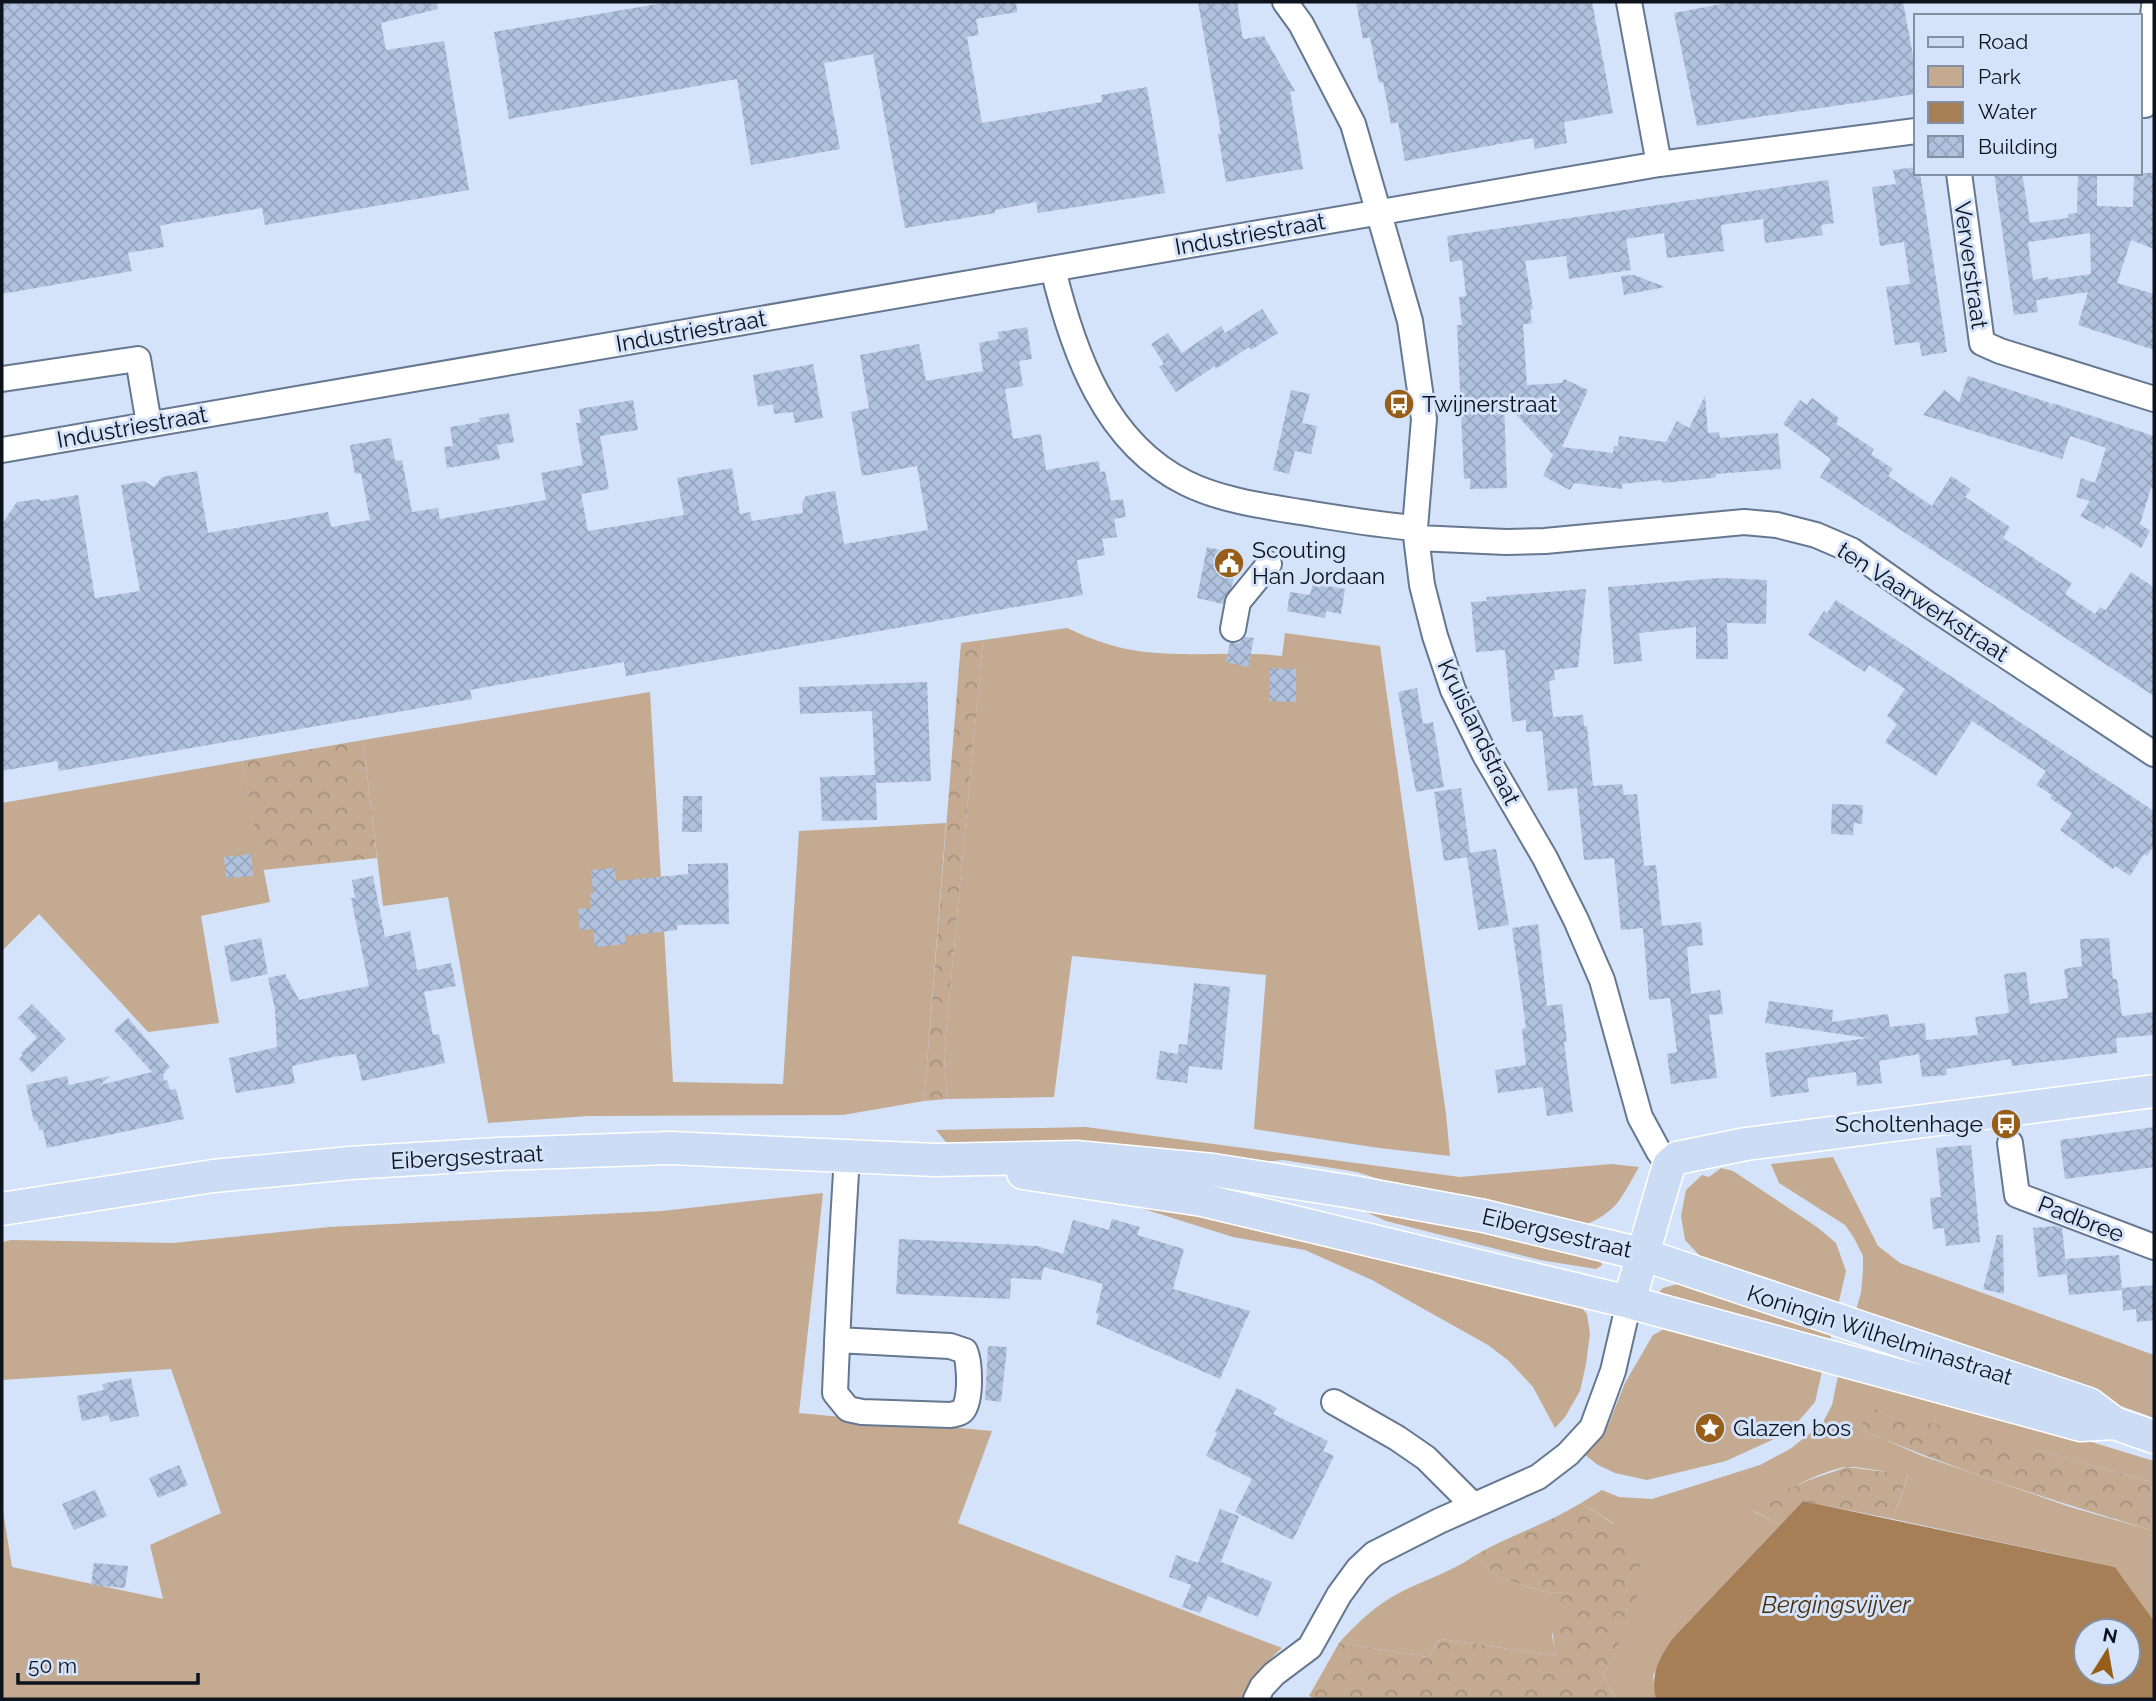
<svg xmlns="http://www.w3.org/2000/svg" width="2156" height="1701" font-family="Raleway,sans-serif">
	<style>
		.green { fill: #c3aa90 }
		.forest { fill: url(#forest-crowns) }
		.water { fill: #a77f56; fill-rule: evenodd }
		.building { fill: url(#building-cross-hatch); fill-rule: evenodd }
		.lines { fill: none; stroke-linecap: round; stroke-linejoin: round }
		.minor-casing { stroke: #667790; stroke-width: 28 }
		.major-casing { stroke: #fff; stroke-width: 35 }
		.minor { stroke: #fff; stroke-width: 24 }
		.major { stroke: #ccdcf5; stroke-width: 32 }
		.labels { text-anchor: middle; stroke-width: 6; stroke-linejoin: round; paint-order: stroke }
		.street-label { font-size: 23px; fill: #0d131d; stroke: #d4e3fa }
		.poi-label { font-size: 23px; fill: #0d131d; stroke: #d4e3fa; text-anchor: start }
		.water-label { font-size: 24px; font-style: italic; fill: #4a2e0b; stroke: #d4e3fa }
	</style>
	<defs>
		<pattern id="forest-crowns" width="20" height="18" patternUnits="userSpaceOnUse" patternTransform="scale(1.75)"><rect width="20" height="18" fill="#c3aa90"/><path d="M2 6a3 3 0 1 1 6 0M12 15a3 3 0 1 1 6 0" fill="none" stroke="#a6917c"/></pattern>
		<pattern id="building-cross-hatch" width="8" height="8" patternUnits="userSpaceOnUse" patternTransform="scale(1.75)"><rect width="8" height="8" fill="#b0c2de"/><path d="M0 0l8 8M0 8l8-8" fill="none" stroke="#96a6be"/></pattern>
	</defs>
	<rect width="100%" height="100%" fill="#d4e3fa"/>
	<!-- green -->
	<path class="green" d="M1067,628C1092,640 1118,649 1145,652C1191,657 1237,651 1282,656L1285,633L1380,646L1446,1114L1450,1156L1379,1148L1254,1129L1266,975L1072,956L1054,1097L947,1099L944,1055L983,640Z
		M650,692L673,1082L783,1084L799,831L946,823L924,1101L843,1115L589,1116L488,1123L448,897L383,906L363,740Z
		M242,761L270,902L201,916L219,1023L148,1032L39,914L2,951V803Z
		M1086,1127L1460,1177L1611,1164L1639,1167C1621,1198 1618,1212 1582,1226L1425,1194L1357,1172L1283,1160L1233,1165L1136,1153L946,1142L936,1130Z
		M1833,1157L1878,1246L1900,1263L2154,1355V1418L2047,1379L1854,1316L1861,1293L1863,1270V1256L1854,1238L1845,1225L1779,1183L1771,1164Z
		M1721,1168L1733,1171L1817,1227L1836,1243L1846,1271L1837,1310L1702,1258L1685,1240L1681,1216L1686,1190L1702,1175L1709,1177Z
		M1090,1192L1158,1201L1576,1301L1587,1314L1590,1334L1586,1364L1580,1391L1565,1417L1555,1428L1533,1387L1509,1361L1488,1345L1372,1280L1305,1250L1233,1237Z
		M823,1193L799,1413L992,1431L958,1523L1282,1648C1265,1663 1254,1678 1246,1699H2V1505L12,1567L163,1599L150,1545L221,1513L171,1369L2,1380V1242L11,1240L173,1243L329,1227L662,1211Z
		M1353,1206L1461,1226L1599,1258L1602,1265L1596,1269L1540,1260L1386,1221Z
		M1678,1284L1832,1331L1829,1346L1657,1294L1663,1288Z
		M1670,1326L1823,1367L1815,1402L1789,1432L1726,1461L1647,1480L1615,1473L1598,1465L1585,1455L1609,1423L1625,1383L1653,1335Z
		M1839,1371L1986,1410L2154,1461V1483L2034,1449L1861,1429L1920,1455L2070,1507L2154,1531V1621L2115,1567L1893,1519L1908,1476C1892,1474 1862,1466 1848,1467C1826,1468 1770,1497 1753,1511L1780,1525L1673,1638L1653,1676L1656,1699H1616L1603,1675L1632,1612L1613,1523L1581,1503L1602,1490L1619,1497L1652,1499L1760,1465L1790,1449L1822,1424L1832,1405Z
		M1474,1556L1500,1578L1545,1592L1565,1593L1552,1635L1556,1656L1441,1639C1434,1643 1435,1653 1427,1657L1339,1643C1357,1623 1376,1605 1399,1593C1424,1580 1451,1572 1474,1556Z"/>
	<!-- forest -->
	<path class="forest" d="M983,640L944,1055L947,1099L924,1101L961,643Z
		M363,740L377,858L263,870L242,761Z
		M1866,1407L2034,1449L2154,1483V1531C2055,1501 1956,1471 1861,1429Z
		M1847,1467L1908,1475L1893,1519L1803,1501L1780,1525L1752,1510C1780,1489 1814,1478 1847,1467Z
		M1581,1503C1597,1514 1616,1523 1629,1538C1660,1575 1620,1639 1603,1675L1616,1699H1318L1309,1696L1339,1643L1427,1657C1435,1653 1434,1644 1441,1639L1556,1656C1551,1626 1551,1620 1564,1593L1545,1592L1500,1578L1474,1556C1508,1536 1547,1524 1581,1503Z"/>
	<!-- water -->
	<path class="water" d="M1803,1501L2115,1567L2154,1621V1699H1656C1650,1674 1659,1658 1673,1638ZM2086,1631H2128V1673H2086Z"/>
	<!-- building -->
	<path class="building" d="M2,2H437L438,9L381,23L386,50L444,41L469,190L265,225L262,208L168,224L160,226L164,247L128,253L132,271L2,294Z
		M669,2H1016L1017,12L976,19L979,35L967,37L982,123L1102,102L1101,95L1147,87L1165,193L1038,213L1036,202L995,210V213L905,228L873,54L824,63L840,149L751,165L737,79L509,119L494,32Z
		M1198,2H1237L1243,39L1264,36L1295,91L1290,92L1303,169L1226,182L1218,134L1221,133Z
		M1356,2H1592L1613,113L1564,122L1567,143L1535,149L1533,138L1405,161L1398,122L1391,124L1383,82L1379,83L1370,37L1363,39Z
		M1732,2H1903L1916,72V94L1697,126L1674,13Z
		M1916,167V173H1920L1947,352L1922,356L1919,342L1895,345L1886,287L1910,284L1904,242L1880,246L1872,187L1896,184L1893,170Z
		M1994,173H2022L2030,223L2068,218V214L2077,213L2078,173H2097V206L2133,207L2134,173H2154V249L2131,240L2117,283L2154,294V350L2078,325L2088,292L2036,300L2038,312L2014,315ZM2090,233L2091,274L2049,280L2048,277L2033,280L2028,242Z
		M1828,180L1834,223L1821,225L1823,235L1765,243L1763,219L1721,225L1724,251L1667,258L1664,233L1626,239L1631,270L1569,279L1566,256L1525,261L1533,309L1530,310L1532,323L1523,324L1527,385L1562,383L1564,379L1588,390L1562,447L1613,453L1614,446H1618L1619,436L1666,442L1677,421L1689,428L1705,396L1708,433L1719,432L1720,438L1778,433L1781,469L1716,474V477L1711,478L1663,483L1661,480L1622,484V489L1574,483L1570,490L1543,476L1553,455L1504,401L1507,488L1470,489V478L1464,479L1457,325H1462L1459,297L1466,296L1462,260L1450,262L1447,236Z
		M1634,275L1665,287L1624,295L1621,276Z
		M1262,309L1278,333L1251,350L1249,347L1216,369L1215,366L1176,392L1159,367L1164,364L1151,344L1168,333L1182,353L1221,326L1225,333Z
		M1027,327L1032,359L1019,361L1023,386L1005,389L1013,439L1041,434L1046,470L1099,461L1100,472L1105,471L1111,501L1123,499L1126,517L1114,519L1117,537L1102,539L1105,555L1077,560L1083,595L626,676L624,662L470,690L472,699L59,771L57,761L2,771V524L17,502L38,499L42,501L78,495L95,598L140,591L121,485L144,481L154,487L162,477L197,471L208,533L328,512L331,527L370,520L361,473L355,474L350,445L391,438L395,461L402,460L412,512L438,508L440,519L546,500L541,473L583,465L576,423H581L579,409L633,400L638,430L600,436L609,489L581,494L588,531L684,515L677,478L732,468L740,514L750,512L752,521L803,513L802,503L806,496L835,491L844,544L928,530L917,466L862,476L851,412L869,408L860,355L919,344L926,381L983,371L979,343L999,339L998,332Z
		M813,364L823,418L795,423L793,412L774,414L773,404L758,407L753,375Z
		M1968,376L2050,403L2051,407L2052,403L2154,436V489L2151,488L2140,524L2150,531L2141,548L2106,525L2104,529L2080,516L2090,501L2076,497L2081,478L2095,483L2106,448L2070,436L2062,459L1923,415L1944,390L1959,402Z
		M1291,390L1310,394L1302,423L1317,426L1311,454L1295,451L1289,474L1273,470Z
		M1812,398L1839,418L1836,424L1874,449L1871,454L1893,469L1888,476L1932,506L1951,476L1971,489L1965,497L2010,527L2003,538L2072,583L2065,594L2095,614L2100,607L2106,610L2131,572L2152,586L2154,592V696L1820,477L1831,459L1783,424L1800,400L1807,405Z
		M509,413L514,442L497,445L500,459L447,468L444,447L453,446L450,427L480,422L479,418Z
		M1207,547L1238,554L1232,586L1223,604L1197,598Z
		M1719,578L1767,580L1766,624L1727,623L1728,659H1696V627L1639,633L1642,661L1614,664L1608,587Z
		M1313,583L1345,589L1341,614L1326,611L1325,618L1287,611L1290,592L1310,595Z
		M1586,589L1578,667L1554,670L1555,680L1549,681L1553,717L1583,715L1584,726H1587L1593,786L1622,784L1624,795L1637,794L1644,866L1656,865L1662,926L1701,922L1703,945L1687,947L1691,994L1720,990L1723,1014L1709,1015L1717,1078L1671,1084L1667,1054L1677,1052L1670,998L1649,1000L1643,928L1621,930L1614,858L1584,860L1577,788L1548,791L1542,731L1526,732V720L1512,722L1505,650L1476,652L1471,602L1487,601L1486,597Z
		M1836,600L2154,811V845L2147,856L2144,854L2130,876L2115,866L2113,869L2060,830L2072,813L2050,798L2052,795L2036,785L2046,771L1972,721L1936,776L1885,742L1897,724L1887,716L1905,689L1869,665L1865,672L1808,635L1824,611L1827,613Z
		M1245,637L1254,638L1248,667L1226,662L1230,643H1239Z
		M1270,668L1296,669V702L1269,701Z
		M927,682L931,781L876,783L877,820L822,821L820,777L875,775L872,711L800,714L799,687Z
		M1417,688L1423,724L1433,722L1444,787L1416,792L1398,692Z
		M1461,788L1470,853L1496,849L1509,925L1478,930L1467,857L1444,861L1434,792Z
		M683,796H702V832H682Z
		M1832,804L1863,805L1862,824L1854,823L1853,835L1831,834Z
		M251,854L253,876L226,878L224,857Z
		M728,863L729,924L677,925V930L625,936L626,944L595,947L593,929L580,930L578,909L591,908L590,894H593L591,870L615,868L616,881L688,874V864Z
		M373,876L385,937L410,931L417,970L451,963L456,986L424,992L433,1035L439,1034L445,1063L362,1081L356,1054L333,1057L292,1066L295,1083L236,1093L229,1058L277,1047L275,1009L268,978L285,974L299,1000L369,986L351,898H355L352,880Z
		M1538,924L1547,1006L1562,1004L1567,1042H1564L1573,1112L1547,1116L1543,1087L1498,1093L1495,1070L1526,1065L1522,1029L1526,1028L1512,928Z
		M261,938L268,974L231,982L224,946Z
		M2109,938L2113,979H2117L2122,1016L2154,1012V1035L2116,1038L2117,1053L2012,1066L2011,1059L1946,1069L1947,1075L1922,1077L1919,1054L1879,1061L1882,1083L1857,1086L1856,1072L1807,1078L1809,1092L1771,1097L1765,1053L1868,1038L1765,1023L1769,1001L1833,1010L1832,1022L1888,1014L1890,1027L1925,1023L1926,1040L1978,1035L1975,1017L2009,1013L2004,974L2026,972L2030,1004L2068,998L2064,969L2082,966L2080,939Z
		M1194,983L1230,987L1222,1070L1189,1066L1187,1083L1156,1079L1160,1051L1178,1054L1179,1044L1187,1045Z
		M32,1004L66,1039L32,1073L19,1059L23,1055L21,1053L37,1038L18,1018Z
		M128,1018L170,1067L163,1074L164,1081L167,1080L170,1090L176,1089L184,1119L47,1148L43,1130H39L37,1121L34,1122L26,1085L67,1076L69,1085L110,1076L100,1085L152,1072L114,1030Z
		M2154,1127V1167L2065,1179L2060,1140Z
		M1971,1145L1980,1242L1946,1246L1944,1228L1933,1229L1930,1198L1941,1197L1936,1148Z
		M1112,1219L1140,1227L1137,1235L1184,1249L1173,1289L1250,1311L1220,1379L1096,1324L1099,1314L1096,1313L1103,1284L1044,1267L1041,1280L1011,1278L1010,1299L896,1294L899,1239L1037,1246L1063,1254L1073,1220L1109,1230Z
		M2056,1226L2062,1228L2067,1274L2038,1277L2033,1228Z
		M1997,1235H2003L2004,1294L1983,1289Z
		M2119,1255L2122,1288L2154,1285V1320L2137,1322L2136,1309L2123,1311L2122,1290L2069,1295L2065,1259Z
		M988,1346L1007,1347L1001,1402L985,1400Z
		M131,1378L139,1416L110,1422L109,1415L82,1421L77,1396L104,1390L102,1384Z
		M1237,1388L1277,1408L1273,1414L1328,1441L1323,1451L1334,1456L1293,1540L1235,1512L1252,1479L1206,1456L1217,1433L1215,1432Z
		M179,1465L188,1485L158,1498L149,1478Z
		M95,1490L107,1516L74,1530L62,1504Z
		M1220,1509L1239,1516L1221,1562L1272,1582L1258,1617L1208,1596L1200,1613L1182,1607L1191,1585L1169,1577L1176,1555L1198,1563Z
		M94,1563L128,1566L125,1588L91,1585Z"/>
	<g class="lines">
		<!-- minor casing -->
		<g class="minor-casing">
			<path id="minor" d="M1285,2L1301,24L1353,124L1410,321L1424,419L1415,528L1422,585L1435,636L1453,690L1485,755L1545,858L1576,920L1602,980L1640,1117L1659,1152L1669,1165
				M1629,2L1659,164
				M2145,105L2154,6
				M1959,173L1982,343L2000,351L2154,399
				M1053,269C1073,352 1105,443 1186,483C1220,500 1263,506 1300,512C1338,518 1377,525 1415,528
				M2,379L138,359L149,424
				M2,450L1659,164L1916,131
				M1417,538L1506,542L1545,541L1744,522L1777,525L1816,535L1851,550L1929,605L2154,754
				M1233,629L1238,602L1269,564
				M2010,1143L2017,1195L2154,1247
				M837,1340L950,1346L965,1351C970,1362 972,1405 961,1412C960,1413 951,1415 950,1415L862,1412L848,1409L835,1393C838,1314 842,1235 847,1156
				M1334,1402L1397,1438L1426,1458L1473,1505
				M1256,1699L1262,1687L1274,1674L1310,1647L1339,1595L1358,1569L1374,1554L1439,1521L1538,1477L1568,1454L1592,1428L1613,1371L1629,1302"/>
		</g>
		<!-- major casing -->
		<g class="major-casing">
			<path id="major" d="M1023,1173L1202,1200L1629,1302L2081,1425L2114,1423
				M2,1209L213,1176L350,1163L498,1154L670,1148L935,1160L1076,1157L1213,1170L1353,1192L1484,1216L1641,1254L2089,1404L2114,1423L2154,1437
				M1629,1302L1669,1165L1677,1158L1746,1144L2154,1091"/>
		</g>
		<!-- minor -->
		<use href="#minor" class="minor"/>
		<!-- major -->
		<use href="#major" class="major"/>
	</g>
	<!-- icons -->
	<defs>
		<g id="bus-disc" transform="scale(1.575)"><circle r="9.5" fill="#965e18" stroke="#d4e3fa"/><path d="M-5-6H5V4H4V6H2V4H-2V6H-4V4H-5ZM-3.5-4V0h7V-4ZM-3.5 1.2v1.5H-2V1.2ZM2 1.2v1.5H3.5V1.2Z" fill="#fff"/></g>
		<g id="civic-disc" transform="scale(1.575)"><circle r="9.5" fill="#965e18" stroke="#d4e3fa"/><path d="M-.6-6.5H3V-4.5H.6V-3L4-1V1h2V6H-6V1h2V-1L-.6-3ZM-1.2 2.5V6h2.4V2.5Z" fill="#fff"/></g>
		<g id="sight-disc" transform="scale(1.575)"><circle r="9.5" fill="#965e18" stroke="#d4e3fa"/><path d="M0-6L1.8-2.2L6-1.7L2.9 1.2L3.7 5.4L0 3.3L-3.7 5.4L-2.9 1.2L-6-1.7L-1.8-2.2Z" fill="#fff"/></g>
	</defs>
	<g fill-rule="evenodd">
		<use href="#bus-disc" x="1399" y="404"/>
		<use href="#civic-disc" x="1229" y="563"/>
		<use href="#bus-disc" x="2006" y="1124"/>
		<use href="#sight-disc" x="1710" y="1428"/>
	</g>
	<g class="labels">
		<!-- street labels -->
		<g class="street-label">
			<text transform="translate(1250 234) rotate(-10)" y="8">Industriestraat</text>
			<text transform="translate(1971 265) rotate(82)" y="8">Ververstraat</text>
			<text transform="translate(691 331) rotate(-10)" y="8">Industriestraat</text>
			<text transform="translate(132 427) rotate(-10)" y="8">Industriestraat</text>
			<text transform="translate(1923 602) rotate(33)" y="8">ten Vaarwerkstraat</text>
			<text transform="translate(1479 732) rotate(64)" y="8">Kruislandstraat</text>
			<text transform="translate(467 1157) rotate(-3)" y="8">Eibergsestraat</text>
			<text transform="translate(2081 1219) rotate(21)" y="8">Padbree</text>
			<text transform="translate(1557 1233) rotate(13)" y="8">Eibergsestraat</text>
			<text transform="translate(1880 1335) rotate(18)" y="8">Koningin Wilhelminastraat</text>
		</g>
		<!-- poi labels -->
		<g class="poi-label">
			<text x="1422" y="412">Twijnerstraat</text>
			<text x="1252" y="558">Scouting<tspan x="1252" dy="26">Han Jordaan</tspan></text>
			<text x="1983" y="1132" text-anchor="end">Scholtenhage</text>
			<text x="1733" y="1436">Glazen bos</text>
		</g>
		<!-- water labels -->
		<g class="water-label">
			<text x="1836" y="1613">Bergingsvijver</text>
		</g>
	</g>
	<!-- border -->
	<rect width="2156" height="1701" fill="none" stroke="#0d131d" stroke-width="7"/>
	<!-- legend -->
	<rect x="1914" y="14" width="228" height="161" fill="#d4e3fa" stroke="#8490a2" stroke-width="2"/>
	<rect x="1928" y="37" width="35" height="10" fill="#ccdcf5" stroke="#8490a2" stroke-width="2"/>
	<text x="1978" y="49" font-size="21" fill="#0d131d">Road</text>
	<rect x="1928" y="66" width="35" height="21" fill="#c3aa90" stroke="#8490a2" stroke-width="2"/>
	<text x="1978" y="84" font-size="21" fill="#0d131d">Park</text>
	<rect x="1928" y="102" width="35" height="21" fill="#a77f56" stroke="#8490a2" stroke-width="2"/>
	<text x="1978" y="119" font-size="21" fill="#0d131d">Water</text>
	<rect x="1928" y="136" width="35" height="21" fill="url(#building-cross-hatch)" stroke="#8490a2" stroke-width="2"/>
	<text x="1978" y="154" font-size="21" fill="#0d131d">Building</text>
	<!-- north arrow -->
	<g transform="translate(2107 1652) rotate(11)"><circle r="33" fill="#d4e3fa" stroke="#8490a2" stroke-width="2"/>
	<path d="M0-5L12 26L0 18L-12 26Z" fill="#965e18"/>
	<text y="-10" font-size="19" font-weight="bold" text-anchor="middle" fill="#0d131d">N</text>
	</g>
	<!-- scale -->
	<path d="M18 1673v10h180v-10" fill="none" stroke="#0d131d" stroke-width="3.5"/>
	<text x="28" y="1673" font-size="21" fill="#0d131d" stroke="#d4e3fa" stroke-width="5" paint-order="stroke">50 m</text>
</svg>
